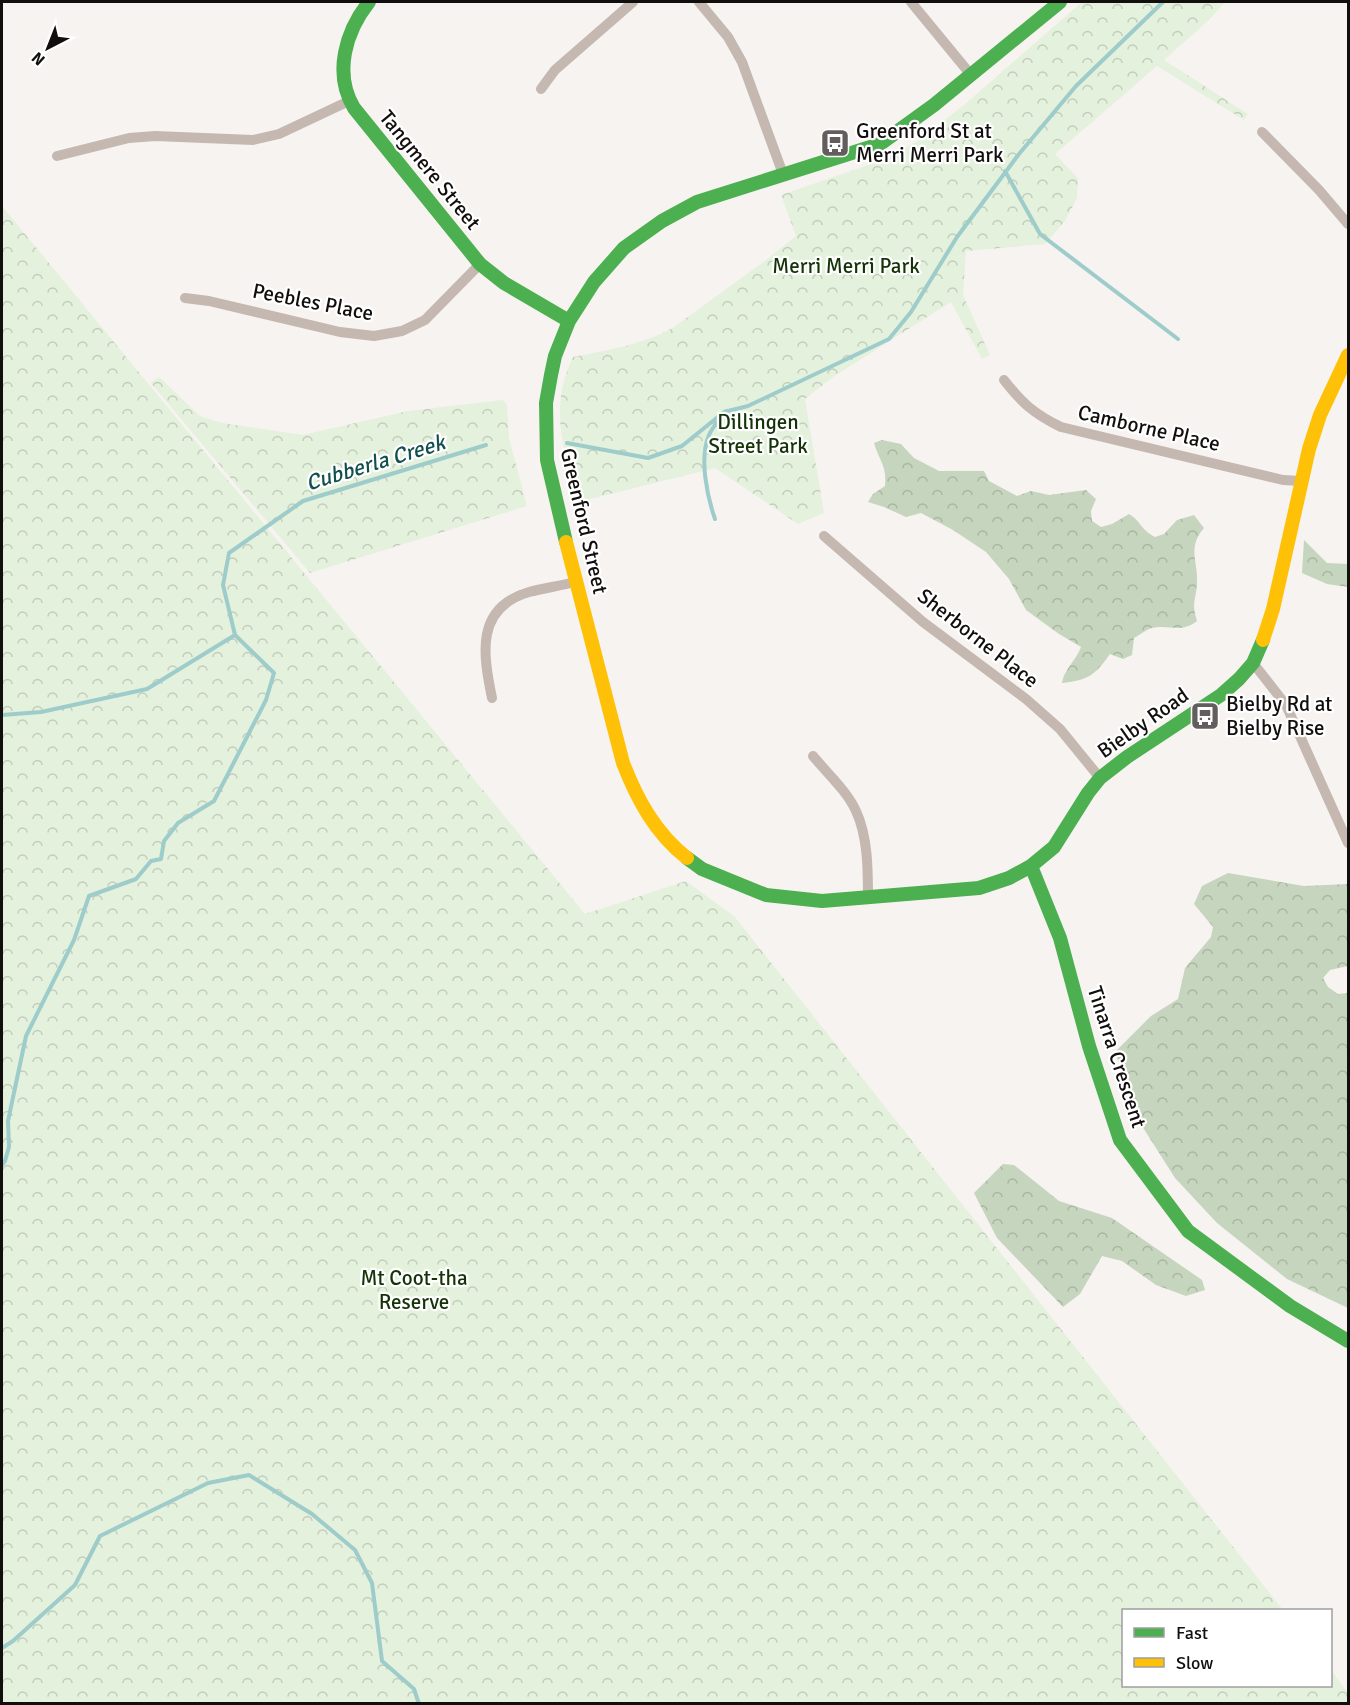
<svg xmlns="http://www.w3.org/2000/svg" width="1350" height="1705" font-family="Signika,sans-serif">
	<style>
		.forest { fill: url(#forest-crowns) }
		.park { fill: url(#park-crowns) }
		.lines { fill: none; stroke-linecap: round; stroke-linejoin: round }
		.stream { stroke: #9dccca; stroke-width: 4 }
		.street { stroke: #c5b8b1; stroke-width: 10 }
		.fast { stroke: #4caf50; stroke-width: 14 }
		.slow { stroke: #ffc107; stroke-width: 14 }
		.labels { text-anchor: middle; stroke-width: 4.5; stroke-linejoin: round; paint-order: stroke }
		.poi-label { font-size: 21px; fill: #110e0d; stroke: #fff; text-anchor: start }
		.street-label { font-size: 21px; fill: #110e0d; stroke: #fff }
		.park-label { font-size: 21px; fill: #143306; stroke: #fff }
		.water-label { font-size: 22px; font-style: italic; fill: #124f4f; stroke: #fff }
	</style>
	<defs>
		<pattern id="forest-crowns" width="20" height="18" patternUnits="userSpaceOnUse" patternTransform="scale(1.5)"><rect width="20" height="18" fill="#c6d5bd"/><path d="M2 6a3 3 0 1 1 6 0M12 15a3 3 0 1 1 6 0" fill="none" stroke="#a9b6a1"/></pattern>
		<pattern id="park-crowns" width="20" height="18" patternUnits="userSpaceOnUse" patternTransform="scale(1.5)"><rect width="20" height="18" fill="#e4f1dc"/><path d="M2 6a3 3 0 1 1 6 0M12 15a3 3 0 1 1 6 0" fill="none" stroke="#c3cdbc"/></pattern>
	</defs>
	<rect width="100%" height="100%" fill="#f7f3f1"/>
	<!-- forest -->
	<path class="forest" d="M882,440L901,444L914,458L939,471H984L989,481L1017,496L1031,491L1049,495L1086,490L1096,499L1091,511L1092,521L1101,527L1112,524L1129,514C1141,521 1140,529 1155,537L1164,534L1177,520L1194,515L1204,528C1187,548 1198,560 1197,583C1196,601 1191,601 1197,621C1180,634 1170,624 1152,628C1147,629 1140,635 1134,638L1132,655L1123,659L1110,654C1095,675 1089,680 1062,683C1064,669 1076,661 1081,647L1059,634L1026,610L1009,579L986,552L953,530L921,513L906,517L884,507L868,502L873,494L885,486C887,465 879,461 874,443Z
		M1304,540L1327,563L1348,564V587L1327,584L1302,573Z
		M1228,873L1304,886L1348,884V966L1330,970L1323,978L1328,987L1338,994L1348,993V1308L1287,1279L1217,1223L1175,1178L1142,1126L1115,1052L1151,1016L1178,999L1185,968L1211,937L1213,927L1194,904L1202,886Z
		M1003,1164L1014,1165L1059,1201L1112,1218L1202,1280L1205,1290L1186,1296L1156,1285L1122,1261L1102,1256L1080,1294L1063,1307L997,1238L974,1193Z"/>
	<!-- park -->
	<path class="park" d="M1082,2H1225L1209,20L1164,60L1248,114L1244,120L1157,66L1055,154L1078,178L1077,198L1065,221L1045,244L966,251L963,295L990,355L982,359L951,302L833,377L805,399L824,513L798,524L715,468L578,502C564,449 548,410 573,357C607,350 643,345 674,327L766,260L796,236L781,195L889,158L917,141L964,105Z
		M2,206L585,914L686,881L735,917L1283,1610H1124V1686H1330L1331,1670L1348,1693V1703H2Z
		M159,377L200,416L222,423L303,435L408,411L503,400L507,405L509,438L527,506L310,573L151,383Z"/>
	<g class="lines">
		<!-- stream -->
		<path class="stream" d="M1005,171L1040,234L1178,339
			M567,443L648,458L682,446L724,412L748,406L889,339L911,312L957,237L1019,154L1076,86L1163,2
			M715,519C707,496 699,458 709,435C712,428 718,421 722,415
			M2,715L41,712L147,689L235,635
			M2,1165L5,1161L9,1147L8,1121L26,1036L74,940L89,896L136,879L151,861L161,859L164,841L178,823L214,801L266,700L274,673L235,635L223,585L229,553L303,501L486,445
			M2,1648L13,1641L75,1585L100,1536L208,1483L249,1475L312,1514L355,1550L372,1583L382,1661L414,1689L419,1704"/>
		<!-- street -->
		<path class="street" d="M699,2L728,37L742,62L783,174
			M911,2L971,75
			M541,89L555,70L633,2
			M1262,132L1319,190L1348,224
			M57,156L129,138L155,136L253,140L279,134L349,101
			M185,298L209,301L340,332L374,336L402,331L425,320L480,264
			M1004,380C1022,403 1034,414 1061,427L1283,480L1301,481
			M824,536L923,622L1026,699L1060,729L1100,778
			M1253,663L1286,705L1348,843
			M492,698C483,654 475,608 529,592C544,588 560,586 575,582
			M813,756C827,773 847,791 856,811C868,837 868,870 868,898"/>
		<!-- fast -->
		<path class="fast" d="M369,2C346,31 333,73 354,108L480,264L504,283L569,321
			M566,542L547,460L546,403L551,375L555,356L569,321L594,282L624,248L662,221L697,202L880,144L934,105L1060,2
			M687,858L702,869L766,895L822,901L979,888L1009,878L1031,866L1054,847L1088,793L1100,778L1127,757L1221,695L1239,679L1253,663L1263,640
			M1031,866L1060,938L1089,1046L1120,1140L1188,1231L1290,1306L1348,1341"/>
		<!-- slow -->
		<path class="slow" d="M566,542L623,763C637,799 655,833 687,858
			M1263,640L1273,609L1309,449L1320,415L1348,355"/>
	</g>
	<!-- icons -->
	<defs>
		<g id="bus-square" transform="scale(1.5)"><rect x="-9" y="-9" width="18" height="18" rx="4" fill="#625e5d" stroke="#fff"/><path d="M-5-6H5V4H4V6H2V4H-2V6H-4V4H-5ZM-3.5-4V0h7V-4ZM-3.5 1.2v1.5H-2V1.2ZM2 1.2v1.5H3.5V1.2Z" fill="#fff"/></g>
	</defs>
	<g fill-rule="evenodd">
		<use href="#bus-square" x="835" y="143"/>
		<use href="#bus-square" x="1205" y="716"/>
	</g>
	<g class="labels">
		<!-- poi labels -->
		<g class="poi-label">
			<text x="856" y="138">Greenford St at<tspan x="856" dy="24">Merri Merri Park</tspan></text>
			<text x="1226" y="711">Bielby Rd at<tspan x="1226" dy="24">Bielby Rise</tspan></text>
		</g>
		<!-- street labels -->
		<g class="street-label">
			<text transform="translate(430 170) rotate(51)" y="7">Tangmere Street</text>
			<text transform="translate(313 302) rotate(11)" y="7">Peebles Place</text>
			<text transform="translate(1149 428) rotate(13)" y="7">Camborne Place</text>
			<text transform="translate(584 521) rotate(77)" y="7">Greenford Street</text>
			<text transform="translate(978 638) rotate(38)" y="7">Sherborne Place</text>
			<text transform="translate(1143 723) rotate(-35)" y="7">Bielby Road</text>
			<text transform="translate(1117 1057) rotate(72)" y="7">Tinarra Crescent</text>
		</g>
		<!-- park labels -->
		<g class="park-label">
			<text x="846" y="273">Merri Merri Park</text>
			<text x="758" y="429">Dillingen<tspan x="758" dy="24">Street Park</tspan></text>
			<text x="414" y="1285">Mt Coot-tha<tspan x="414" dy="24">Reserve</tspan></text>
		</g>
		<!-- water labels -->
		<g class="water-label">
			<text transform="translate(375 462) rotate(-17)" y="8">Cubberla Creek</text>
		</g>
	</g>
	<!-- border -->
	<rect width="1350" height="1705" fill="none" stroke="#110e0d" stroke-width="6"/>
	<!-- legend -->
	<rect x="1122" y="1609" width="210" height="78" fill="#ffffff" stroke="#a09f9e" stroke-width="1.5"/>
	<rect x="1134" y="1628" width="30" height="9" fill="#4caf50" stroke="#a09f9e" stroke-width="1.5"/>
	<text x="1176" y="1639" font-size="18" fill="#110e0d">Fast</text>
	<rect x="1134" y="1658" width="30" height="9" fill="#ffc107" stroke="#a09f9e" stroke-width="1.5"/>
	<text x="1176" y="1669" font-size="18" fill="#110e0d">Slow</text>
	<!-- north arrow -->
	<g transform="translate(48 48) rotate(222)" stroke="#ffffff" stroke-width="4.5" paint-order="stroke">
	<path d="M0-4.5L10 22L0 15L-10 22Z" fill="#110e0d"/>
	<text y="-9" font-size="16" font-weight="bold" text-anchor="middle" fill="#110e0d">N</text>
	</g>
</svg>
